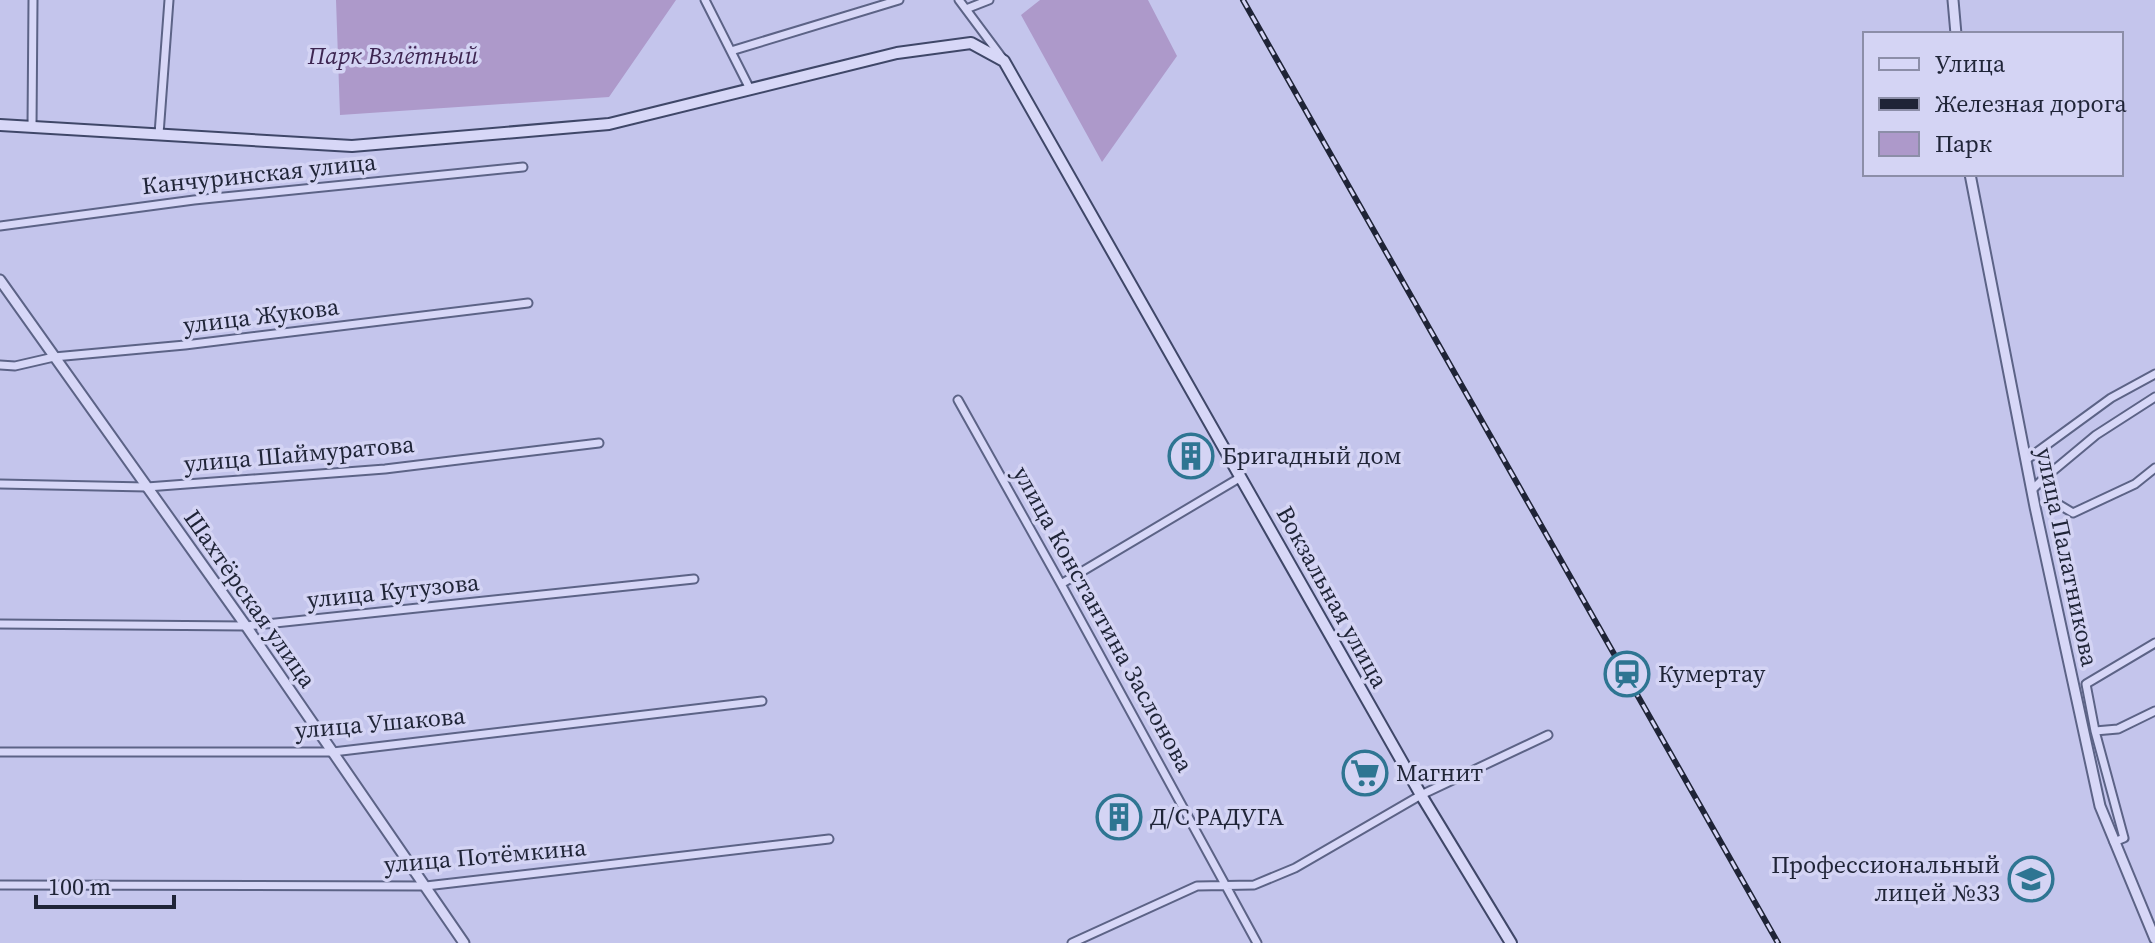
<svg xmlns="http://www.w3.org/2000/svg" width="2155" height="943" font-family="'Source Serif 4',serif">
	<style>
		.green { fill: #ad99ca }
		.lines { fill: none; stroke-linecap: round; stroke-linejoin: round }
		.minor-casing { stroke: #5c6386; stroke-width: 11 }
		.tertiary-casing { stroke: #5c6386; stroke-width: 13 }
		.secondary-casing { stroke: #3f4768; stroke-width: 14 }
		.minor { stroke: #d7d7f7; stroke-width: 7 }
		.tertiary { stroke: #d7d7f7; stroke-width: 9 }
		.secondary { stroke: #d7d7f7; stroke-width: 10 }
		.rail-casing { stroke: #1f2437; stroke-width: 6 }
		.rail { stroke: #d4d4f4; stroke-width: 3; stroke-dasharray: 9; stroke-linecap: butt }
		.labels { text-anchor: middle; stroke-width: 7; stroke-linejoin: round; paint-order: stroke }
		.park-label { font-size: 24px; font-style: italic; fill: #3e2652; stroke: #d4d4f4 }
		.street-label { font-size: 24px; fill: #1f2437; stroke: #d4d4f4 }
		.poi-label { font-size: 24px; fill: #1f2437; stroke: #d4d4f4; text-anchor: start }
	</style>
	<rect width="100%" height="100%" fill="#c4c5ec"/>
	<!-- green -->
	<path class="green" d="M336,0H676L609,97L340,115Z
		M1040,0H1148L1177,56L1102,162L1021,15Z"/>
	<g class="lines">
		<!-- minor casing -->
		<g class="minor-casing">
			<path id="minor" d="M705,0L750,89
				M959,0L1003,59
				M966,9L989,0
				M731,51L899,0
				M32,127L33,0
				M159,134L169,0
				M0,226L194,200L523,167
				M0,365L15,366L54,357L185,345L528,303
				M958,400L1061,584L1257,943
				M2026,460L2111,398L2155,374
				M2042,480L2096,435L2155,397
				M0,484L147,487L385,469L599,443
				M2032,490L2042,480L2053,501L2073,513L2135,484L2155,468
				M1061,584L1241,477
				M0,624L246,626L694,579
				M2095,731L2118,729L2155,711
				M0,752H333L762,701
				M2114,842L2124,838L2095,731L2086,684L2155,643
				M0,885L426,886L829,839
				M1072,943L1197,886L1254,885L1295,868L1421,795L1548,735"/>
		</g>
		<!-- tertiary casing -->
		<g class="tertiary-casing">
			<path id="tertiary" d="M1953,0L1956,34
				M1970,174L2035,507L2100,806L2155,939
				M0,280L246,626L464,943"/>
		</g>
		<!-- secondary casing -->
		<g class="secondary-casing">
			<path id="secondary" d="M0,125L352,146L609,124L897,53L971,43L1004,61L1421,795L1511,943"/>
		</g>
		<!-- minor -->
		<use href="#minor" class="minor"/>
		<!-- tertiary -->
		<use href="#tertiary" class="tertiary"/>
		<!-- secondary -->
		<use href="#secondary" class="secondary"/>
		<!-- rail casing -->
		<g class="rail-casing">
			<path id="rail" d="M1243,0L1778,943"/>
		</g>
		<!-- rail -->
		<use href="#rail" class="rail"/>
	</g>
	<!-- icons -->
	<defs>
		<g id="building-ring" transform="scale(2.3)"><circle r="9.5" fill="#d4d4f4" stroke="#2e7592" stroke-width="1.5"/><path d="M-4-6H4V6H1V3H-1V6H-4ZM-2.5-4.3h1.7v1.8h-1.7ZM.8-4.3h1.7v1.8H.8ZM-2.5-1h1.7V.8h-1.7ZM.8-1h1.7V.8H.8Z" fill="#2e7592"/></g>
		<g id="station-ring" transform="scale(2.3)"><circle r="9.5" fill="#d4d4f4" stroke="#2e7592" stroke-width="1.5"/><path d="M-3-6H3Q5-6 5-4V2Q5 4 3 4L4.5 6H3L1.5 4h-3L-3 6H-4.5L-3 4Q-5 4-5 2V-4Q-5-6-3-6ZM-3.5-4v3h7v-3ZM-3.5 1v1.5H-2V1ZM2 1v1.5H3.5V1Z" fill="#2e7592"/></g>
		<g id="supermarket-ring" transform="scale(2.3)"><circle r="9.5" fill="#d4d4f4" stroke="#2e7592" stroke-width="1.5"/><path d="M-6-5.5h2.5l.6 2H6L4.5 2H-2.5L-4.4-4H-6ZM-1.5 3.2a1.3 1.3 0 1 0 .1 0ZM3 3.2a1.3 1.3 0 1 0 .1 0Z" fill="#2e7592"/></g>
		<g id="university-ring" transform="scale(2.3)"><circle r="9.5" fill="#d4d4f4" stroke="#2e7592" stroke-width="1.5"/><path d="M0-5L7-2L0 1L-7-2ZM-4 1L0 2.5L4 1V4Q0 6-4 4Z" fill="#2e7592"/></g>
	</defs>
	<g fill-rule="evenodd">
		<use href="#building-ring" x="1191" y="456"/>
		<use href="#station-ring" x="1627" y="674"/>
		<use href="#supermarket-ring" x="1365" y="773"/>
		<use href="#building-ring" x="1119" y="817"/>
		<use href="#university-ring" x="2031" y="879"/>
	</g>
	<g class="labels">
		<!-- park labels -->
		<g class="park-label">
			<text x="393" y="64">Парк Взлётный</text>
		</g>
		<!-- street labels -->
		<g class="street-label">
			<text transform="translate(259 174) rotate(-6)" y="8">Канчуринская улица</text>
			<text transform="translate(261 316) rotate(-7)" y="8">улица Жукова</text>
			<text transform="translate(299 454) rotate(-5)" y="8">улица Шаймуратова</text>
			<text transform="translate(2067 557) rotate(78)" y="8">улица Палатникова</text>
			<text transform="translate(393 591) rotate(-6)" y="8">улица Кутузова</text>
			<text transform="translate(1332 597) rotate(61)" y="8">Вокзальная улица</text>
			<text transform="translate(250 599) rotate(55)" y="8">Шахтёрская улица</text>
			<text transform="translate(1103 619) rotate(61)" y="8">улица Константина Заслонова</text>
			<text transform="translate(380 723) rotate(-5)" y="8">улица Ушакова</text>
			<text transform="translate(485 856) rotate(-5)" y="8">улица Потёмкина</text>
		</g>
		<!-- poi labels -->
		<g class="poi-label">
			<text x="1222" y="464">Бригадный дом</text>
			<text x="1658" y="682">Кумертау</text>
			<text x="1396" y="781">Магнит</text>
			<text x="1150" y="825">Д/С РАДУГА</text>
			<text x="2000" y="873" text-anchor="end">Профессиональный<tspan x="2000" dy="28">лицей №33</tspan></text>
		</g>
	</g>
	<!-- legend -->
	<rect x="1863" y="32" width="260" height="144" fill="#d4d4f4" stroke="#8c8ea8" stroke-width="2"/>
	<rect x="1879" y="58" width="40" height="12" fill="#d7d7f7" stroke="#8c8ea8" stroke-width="2"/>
	<text x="1935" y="72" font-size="24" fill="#1f2437">Улица</text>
	<rect x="1879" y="98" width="40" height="12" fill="#1f2437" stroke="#8c8ea8" stroke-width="2"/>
	<text x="1935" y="112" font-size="24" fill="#1f2437">Железная дорога</text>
	<rect x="1879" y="132" width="40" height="24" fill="#ad99ca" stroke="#8c8ea8" stroke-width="2"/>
	<text x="1935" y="152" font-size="24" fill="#1f2437">Парк</text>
	<!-- scale -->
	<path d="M36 895v12h138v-12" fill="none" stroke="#1f2437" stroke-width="4"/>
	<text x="48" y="895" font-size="24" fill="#1f2437" stroke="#d4d4f4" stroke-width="6" paint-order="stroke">100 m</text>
</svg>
